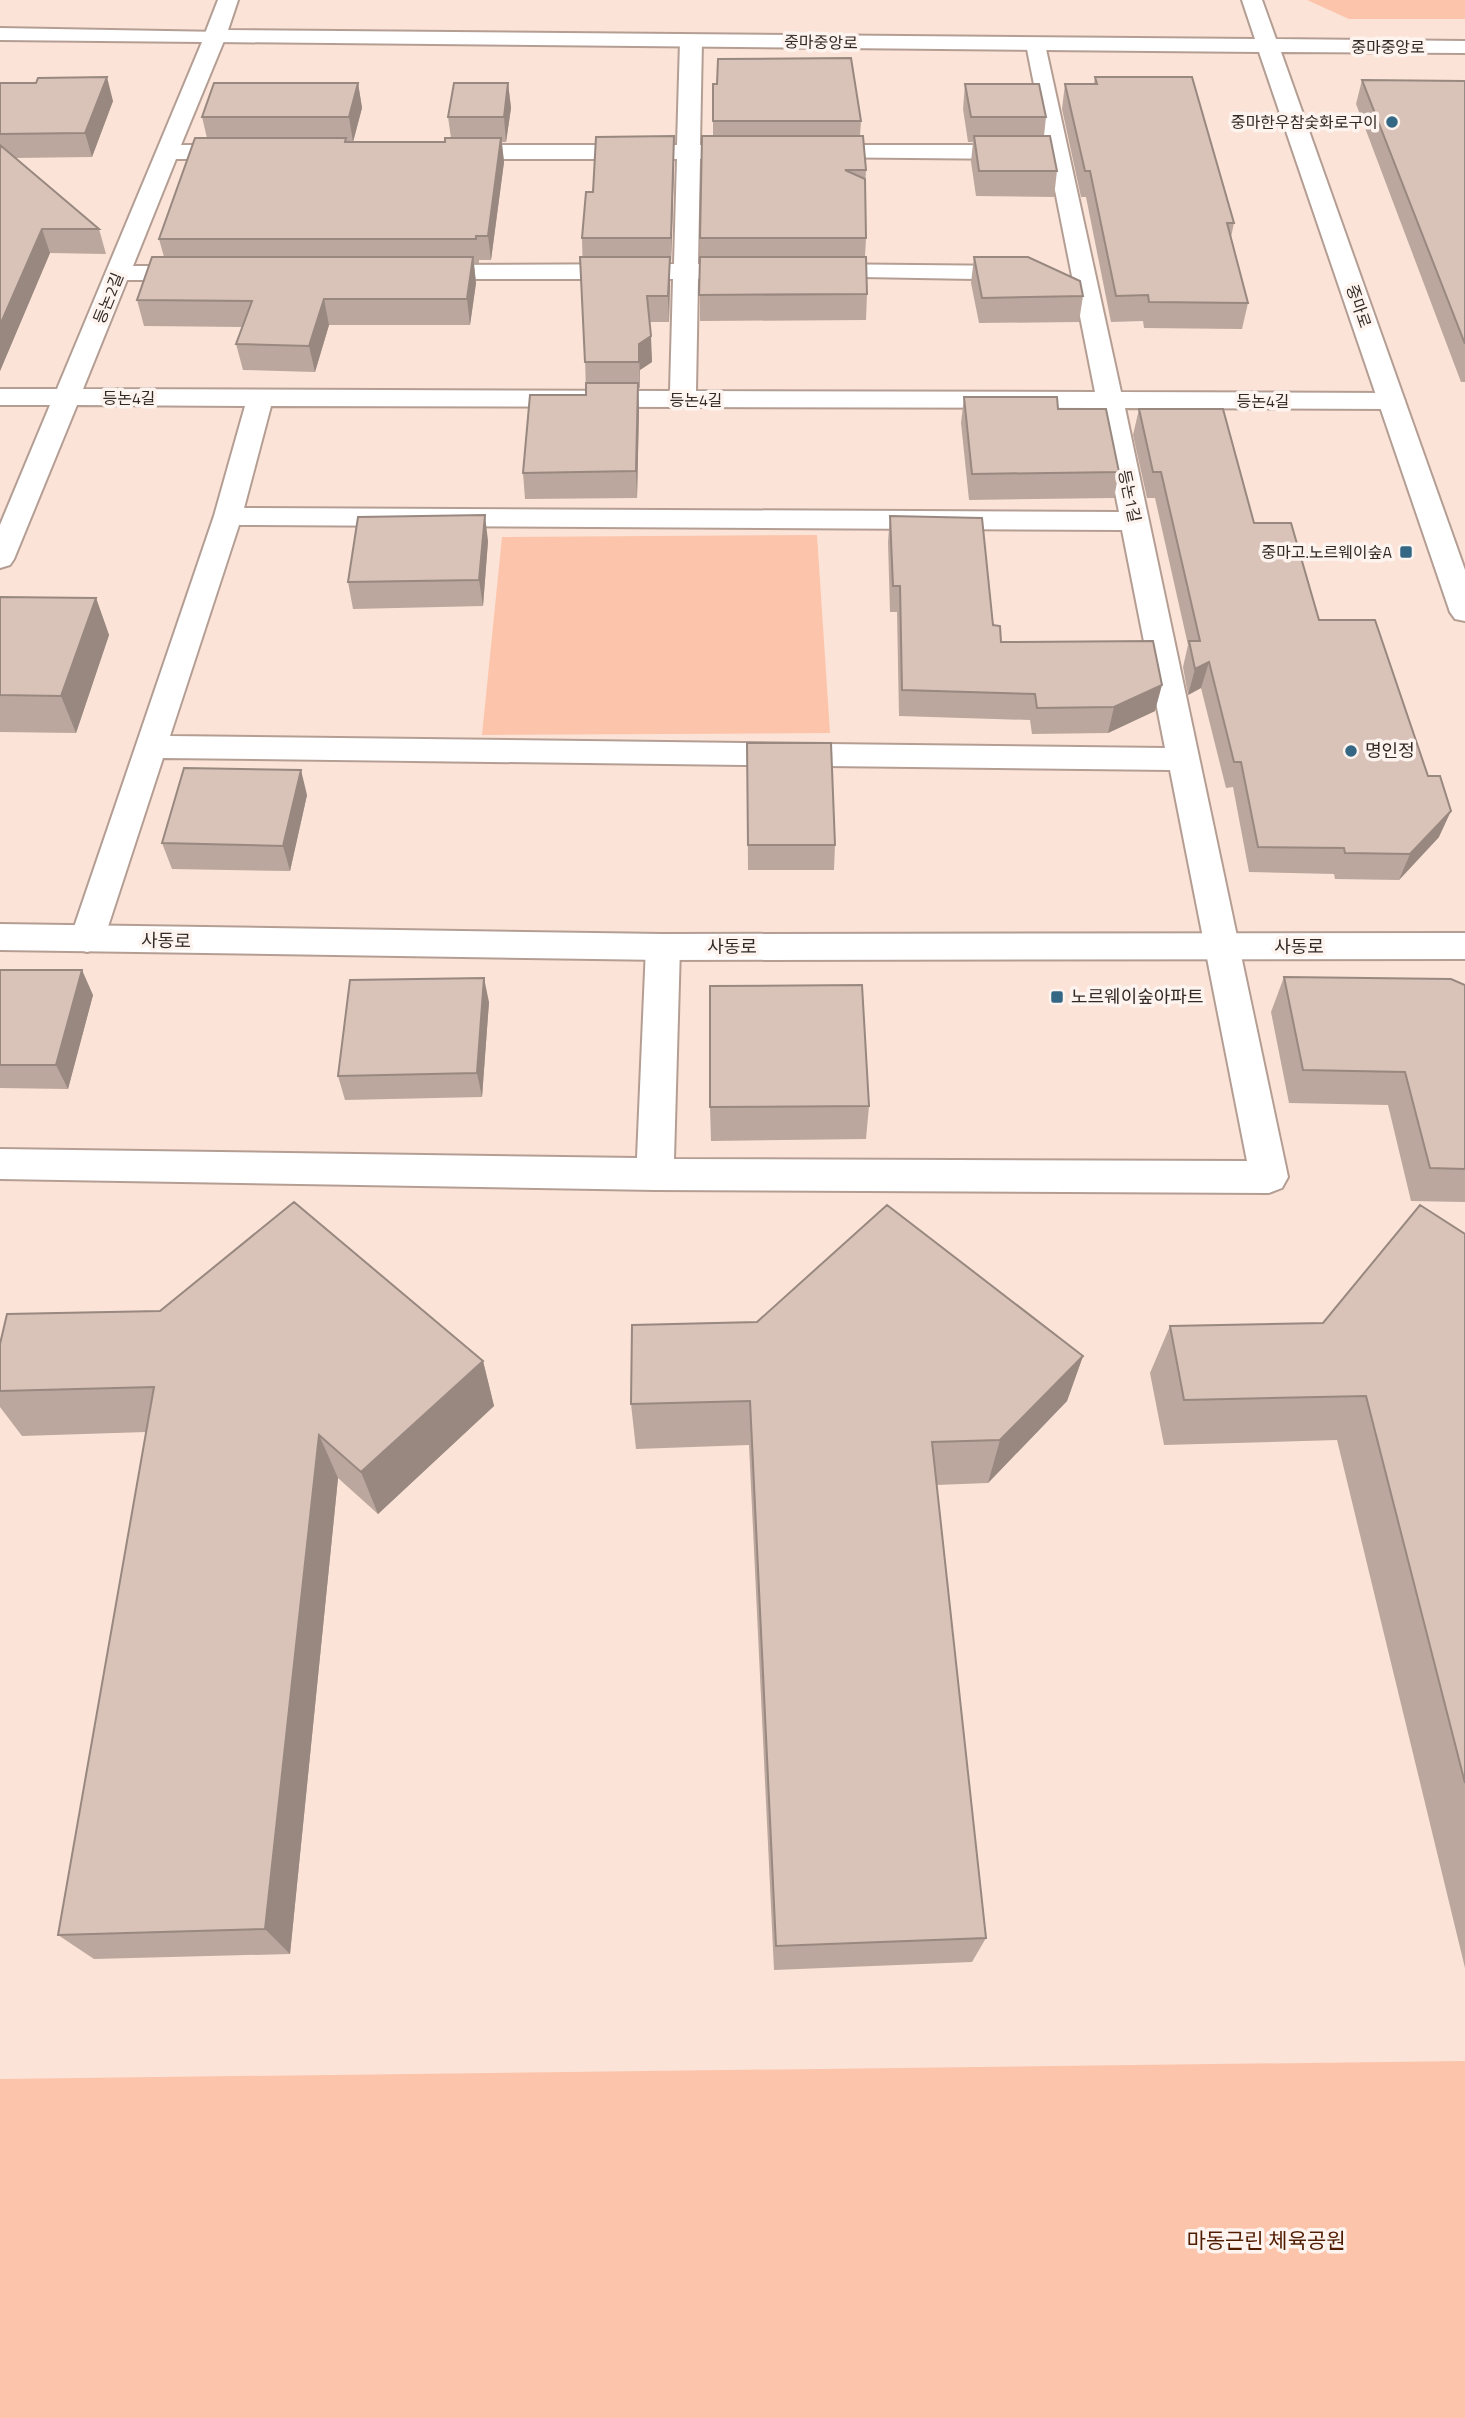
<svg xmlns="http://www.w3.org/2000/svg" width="1465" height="2418" font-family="'Titillium Web','Noto Sans KR',sans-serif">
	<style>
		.green { fill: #fcc4aa }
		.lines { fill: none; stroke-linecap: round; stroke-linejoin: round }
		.street-casing { stroke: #b49e94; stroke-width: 4 }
		.secondary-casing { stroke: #b49e94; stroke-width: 4 }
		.street { fill: #fff; fill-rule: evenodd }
		.secondary { fill: #fff; fill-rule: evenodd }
		.wall { fill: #bba79d }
		.shaded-wall { fill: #988880 }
		.building { fill: #d9c2b7; stroke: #988880; stroke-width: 2 }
		.poi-dot { fill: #336783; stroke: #fdf3ef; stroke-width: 2.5 }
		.labels { text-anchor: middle; stroke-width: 7; stroke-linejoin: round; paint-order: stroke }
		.far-street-label { font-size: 16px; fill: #332a26; stroke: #fdf3ef }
		.far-poi-label { font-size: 16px; fill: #332a26; stroke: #fdf3ef; text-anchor: end }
		.poi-label { font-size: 18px; fill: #332a26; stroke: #fdf3ef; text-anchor: start }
		.street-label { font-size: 18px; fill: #332a26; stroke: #fdf3ef }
		.near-park-label { font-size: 21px; fill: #511d00; stroke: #fdf3ef }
	</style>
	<rect width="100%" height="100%" fill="#fbe3d7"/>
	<!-- green -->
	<path class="green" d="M1307,0H1465V19H1349Z
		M817,535L830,733L482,735L502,537Z
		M1465,2061V2418H0V2079Z"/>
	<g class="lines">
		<!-- street casing -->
		<g class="street-casing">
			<path id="street" d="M0,28L222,32L226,36L181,145H243L254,152L243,159H176L133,266H200L209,268L212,273L209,278L200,280H127L83,389L670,391L673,279H421L412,277L409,272L412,267L421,265L674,264L677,159H450L439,152L450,145H677L680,41L691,35L702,41L700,145H754L765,152L754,159H700L698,264H753L762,266L765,271L762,276L753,278L698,279L696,391L1095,392L1026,44L1037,38L1044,40L1121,392L1392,393L1401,395L1405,401L1401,407L1392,409L1125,408L1288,1177L1282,1188L1269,1193L655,1190L0,1179V1149L637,1158L646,947L651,938L663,934L675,938L680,947L674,1159L1247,1161L1170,770L163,758L104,939L99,948L87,952L75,948L70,939L214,516L245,406L77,405L14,559L10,565L0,568V525L50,405H0V389H57L202,42L0,40ZM271,406L1098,408L1119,512L244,508ZM239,525L1122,530L1165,748L170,736Z
				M811,145H1023L1034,152L1023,159L803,157L800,152Z
				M813,264L1026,266L1035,268L1038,273L1035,278L1026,280L804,276L801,271L804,266Z"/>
		</g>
		<!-- secondary casing -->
		<g class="secondary-casing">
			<path id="secondary" d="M218,0H238L228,30L1255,39L1242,0H1262L1276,39L1465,41V53L1281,52L1465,570V621L1455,619L1450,612L1259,52L215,42L204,36Z
				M0,924L663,934L1465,933V959L663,960L0,950Z"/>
		</g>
		<!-- street -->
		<use href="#street" class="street"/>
		<!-- secondary -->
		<use href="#secondary" class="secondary"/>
	</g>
	<!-- wall -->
	<path class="wall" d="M1095,77L1234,223L1231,237L1248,303L1242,329L1144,328L1143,321L1111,322L1086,197H1081L1062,109L1065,84H1094Z
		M1362,80L1465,81V382H1461L1356,104Z
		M0,83L113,101L92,157L14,158L99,229L106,254L50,253L0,371Z
		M358,83L362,108L353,142H445L451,138L448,117L508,83L511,108L506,142H502L504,162L491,260H479V263H474L476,283L470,325H329L315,372L243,370L236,344L243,327L144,326L137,300L164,257L159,239L207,138L202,117Z
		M713,84L861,121L860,136L866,170L865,189L866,238L865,257L867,294L866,320L700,321V238L713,136Z
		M965,84L1046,117L1044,136L1057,171L1054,197L976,196L971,162L973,142H968L963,109Z
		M674,136V162L671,263H670L669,322H649L652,362L640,370V388H638L639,410L637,498L525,499L523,473L586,395L582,238L593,192Z
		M974,257L1083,296L1079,322L979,323L971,283Z
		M964,397L1119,472L1114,498L969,500L961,423Z
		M1139,409L1254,523L1319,620L1439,837L1399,880L1335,879L1334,874L1249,872L1233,787L1226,788L1201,688L1188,695L1183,667L1188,645L1155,498H1147L1133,435Z
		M890,516L993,625L1001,642L1155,711L1108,733L1032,734L1030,720L899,716L897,612H890L888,542Z
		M488,541L483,606L353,609L348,582Z
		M0,597L96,598L109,635L76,733L0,732Z
		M747,743L835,845L834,870H748Z
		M307,795L290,871L172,869L162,843Z
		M0,970L93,995L68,1089L0,1088Z
		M1284,977L1465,985V1202L1411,1201L1388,1105L1289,1103L1271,1012Z
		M489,1002L482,1097L345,1100L338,1076Z
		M869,1106L866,1139L711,1141L710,1107Z
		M1465,1234V1968L1337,1440L1164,1445L1150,1373L1170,1326L1323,1323Z
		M0,1344L483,1361L494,1406L378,1514L338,1478L290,1954L94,1959L58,1935L146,1432L22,1436L0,1407Z
		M1083,1356L1067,1401L988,1483L936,1485L986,1938L972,1962L774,1970L749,1445L636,1449L631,1404Z"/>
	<!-- shaded-wall -->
	<path class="shaded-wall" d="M107,77L113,101L92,157L85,133Z
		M358,83L362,108L353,142L349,117Z
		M508,83L511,108L506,142L504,117Z
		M674,136V162L671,263V238Z
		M501,138L504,162L491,260L488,236Z
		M42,229L50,253L0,371V325Z
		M473,257L476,283L470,325L467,299Z
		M670,257V283L669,322L668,296Z
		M324,299L329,325L315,372L309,346Z
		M651,336L652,362L640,370V388L639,344Z
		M638,383L639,410L637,498L636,471Z
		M485,515L488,541L483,606L479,580Z
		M96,598L109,635L76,733L61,696Z
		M1209,662L1201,688L1188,695L1195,669Z
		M1162,685L1155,711L1108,733L1114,707Z
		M301,770L307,795L290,871L283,846Z
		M1451,811L1439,837L1399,880L1410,854Z
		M82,970L93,995L68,1089L56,1065Z
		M484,978L489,1002L482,1097L477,1073Z
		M1083,1356L1067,1401L988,1483L1000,1440Z
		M483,1361L494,1406L378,1514L361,1472Z
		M319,1435L338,1478L290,1954L265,1929Z"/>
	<!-- building -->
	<path class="building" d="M851,58L861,121H713V84H717L718,59Z
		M107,77L85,133L0,134V83H36L38,78Z
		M1095,77H1192L1234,223H1227L1248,303L1149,302L1148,295L1116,296L1090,171H1085L1065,84H1097Z
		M1362,80L1465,81V344Z
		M214,83H358L349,117H202Z
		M454,83H508L504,117H448Z
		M965,84H1039L1046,117H971Z
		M674,136L671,238H582L586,192H593L596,137Z
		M702,136H863L866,170H845L865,179L866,238H700Z
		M974,136H1050L1057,171H979Z
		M195,138H346L345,142H445V138H501L488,236H476V239H159Z
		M0,145L99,229H42L0,325Z
		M152,257H473L467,299H324L309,346L236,344L252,301L137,300Z
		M580,257H670L668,296H647L651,336L639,344V362H585Z
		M700,257H866L867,294L699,295Z
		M974,257H1028L1080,281L1083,296L982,298Z
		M586,383H638L636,471L523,473L530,395H586Z
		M964,397H1057L1058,409H1106L1119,472L972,474Z
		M1139,409H1223L1254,523H1291L1319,620H1375L1428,776H1440L1451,811L1410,854L1345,853L1344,848L1258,847L1241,762H1234L1209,662L1195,669L1189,641H1200L1161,472H1153Z
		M485,515L479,580L348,582L358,517Z
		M890,516L982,518L993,625L1000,626L1001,642L1153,641L1162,685L1114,707L1037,708L1035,694L902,690L900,586H893Z
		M0,597L96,598L61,696L0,695Z
		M747,743H831L835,845H748Z
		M184,768L301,770L283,846L162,843Z
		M0,970H82L56,1065H0Z
		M1284,977L1451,979L1465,985V1169L1430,1168L1405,1072L1303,1070Z
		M484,978L477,1073L338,1076L350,980Z
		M862,985L869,1106L710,1107V986Z
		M294,1202L483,1361L361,1472L319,1435L265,1929L58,1935L154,1387L0,1391V1344L7,1314L160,1311Z
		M887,1205L1083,1356L1000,1440L932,1442L986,1938L776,1946L750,1401L631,1404L632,1325L757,1322Z
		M1420,1205L1465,1234V1783L1366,1396L1184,1400L1170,1326L1323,1323Z"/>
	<!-- markers -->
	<g class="poi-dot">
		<circle cx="1392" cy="122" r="7"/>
		<rect x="1399" y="545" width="14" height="14" rx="3.5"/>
		<circle cx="1351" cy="751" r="7"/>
		<rect x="1050" y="990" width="14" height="14" rx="3.5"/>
	</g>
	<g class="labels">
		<!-- far-street labels -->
		<g class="far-street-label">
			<text transform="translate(821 42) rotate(1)" y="6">중마중앙로</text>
			<text x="1388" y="53">중마중앙로</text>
			<text transform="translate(108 298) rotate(-68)" y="6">등논2길</text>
			<text transform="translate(1359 306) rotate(71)" y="6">중마로</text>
			<text x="129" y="404">등논4길</text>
			<text x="696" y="406">등논4길</text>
			<text x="1263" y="407">등논4길</text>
			<text transform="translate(1130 496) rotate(78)" y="6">등논1길</text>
		</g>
		<!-- far-poi labels -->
		<g class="far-poi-label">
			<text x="1378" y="128">중마한우참숯화로구이</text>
			<text x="1392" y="558">중마고.노르웨이숲A</text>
		</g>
		<!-- poi labels -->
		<g class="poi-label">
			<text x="1365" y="757">명인정</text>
			<text x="1071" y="1003">노르웨이숲아파트</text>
		</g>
		<!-- street labels -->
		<g class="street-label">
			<text transform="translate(166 941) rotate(1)" y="6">사동로</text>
			<text x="732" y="953">사동로</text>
			<text x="1299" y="953">사동로</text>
		</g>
		<!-- near-park labels -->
		<g class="near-park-label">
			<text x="1266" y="2248">마동근린 체육공원</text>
		</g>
	</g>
</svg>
